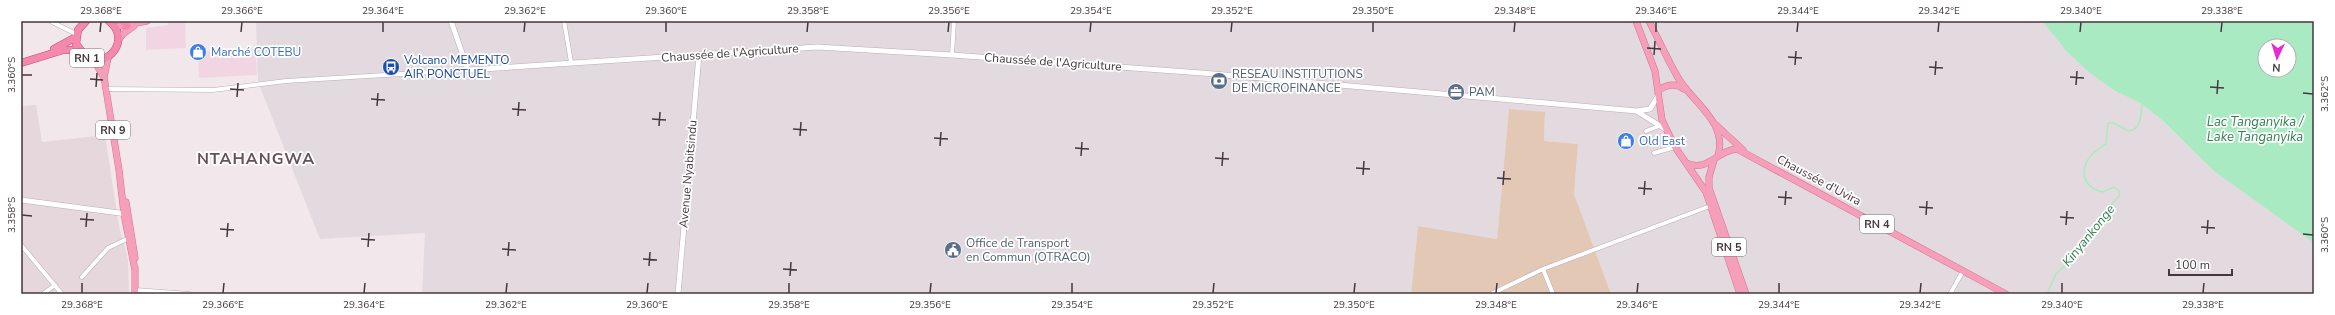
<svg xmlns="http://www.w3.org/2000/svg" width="2335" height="315" font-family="'Nunito Sans',sans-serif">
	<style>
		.residential { fill: #e6d7dc }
		.commercial { fill: #f2d5e3 }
		.industrial { fill: #e2dade }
		.green { fill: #e3c8b5 }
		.water { fill: #aaeac2; fill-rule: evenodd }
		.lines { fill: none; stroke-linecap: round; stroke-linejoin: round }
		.stream { stroke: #aaeac2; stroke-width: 1.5 }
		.minor-casing { stroke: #bdacb2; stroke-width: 5 }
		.tertiary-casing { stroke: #bdacb2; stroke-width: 6 }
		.primary-casing { stroke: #d97093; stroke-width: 7 }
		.trunk-casing { stroke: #cf467d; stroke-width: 8 }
		.minor { stroke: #fff; stroke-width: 4 }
		.tertiary { stroke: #fff; stroke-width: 5 }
		.primary { stroke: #f59fba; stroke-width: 6 }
		.trunk { stroke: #f38aae; stroke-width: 7 }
		.ticks { fill: none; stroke: #45373d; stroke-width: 1.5 }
		.labels { text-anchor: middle; stroke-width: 3.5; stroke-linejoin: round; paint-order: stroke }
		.shield { fill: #fff; stroke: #7d7377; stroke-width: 1 }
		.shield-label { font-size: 11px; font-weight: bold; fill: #45373d }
		.shop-label { font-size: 12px; fill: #366cbe; stroke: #fff; text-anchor: start }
		.street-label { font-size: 12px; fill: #45373d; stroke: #fff }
		.transit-label { font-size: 12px; fill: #164399; stroke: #fff; text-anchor: start }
		.service-label { font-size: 12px; fill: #4e5e75; stroke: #fff; text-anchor: start }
		.water-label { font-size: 13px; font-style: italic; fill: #308250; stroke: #fff }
		.district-label { font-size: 16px; font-weight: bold; letter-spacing: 1px; fill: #67505a; stroke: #fff }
		.neatline { fill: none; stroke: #45373d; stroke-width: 1.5 }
		.ticks-label { font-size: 10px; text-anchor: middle; fill: #45373d }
	</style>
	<rect width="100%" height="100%" fill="#f2e8ec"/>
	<!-- residential -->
	<path class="residential" d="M36,105L42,142L105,135L119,226L128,259L129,294H21V106Z"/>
	<!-- commercial -->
	<path class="commercial" d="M168,22H185L186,48L146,50V28L168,25Z
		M256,49L257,75L199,78L198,52Z"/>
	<!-- industrial -->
	<path class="industrial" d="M256,21H2042L2067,52L2115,91L2142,104L2163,121L2215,172L2314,243V294H1611L1574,194L1578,144L1544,141L1545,115L1509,110L1497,239L1418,226L1411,294H422L425,233L320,239L258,82Z"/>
	<!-- green -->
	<path class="green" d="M1509,109L1545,112L1544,141L1578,144L1574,194L1611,294H1411L1418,226L1497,239Z"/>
	<!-- water -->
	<path class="water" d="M2042,21H2314V243L2215,172L2163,121L2142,104L2115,91L2089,72L2067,52ZM2265,46H2289V70H2265Z"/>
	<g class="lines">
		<!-- stream -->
		<path class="stream" d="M2047,294L2056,274L2069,261L2099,219L2119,196V191L2114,187L2102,192C2081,186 2079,168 2093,153C2097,149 2103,147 2106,144L2108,123H2114L2129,131C2142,129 2141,114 2142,104"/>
		<!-- minor casing -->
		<g class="minor-casing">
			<path id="minor" d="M50,21L76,34
				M564,21L571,62
				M952,55L954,21
				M106,89L213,90L286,81L468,70
				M1646,131L1659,126
				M1654,153L1675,147
				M21,245L62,294
				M1543,269L1553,294
				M82,277L108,248L131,237
				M135,290L190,294
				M43,294L55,285
				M1491,294L1543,269L1710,206
				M1950,294L1963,271"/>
		</g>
		<!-- tertiary casing -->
		<g class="tertiary-casing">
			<path id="tertiary" d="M451,21L468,70L817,47L952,55L1202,73L1637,111L1650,109L1658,96
				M1638,112L1665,129
				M21,200L127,214
				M678,294L699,55"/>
		</g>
		<!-- primary casing -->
		<g class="primary-casing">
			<path id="primary" d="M1636,21L1655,71L1662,120L1675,147L1706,192L1740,294
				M1649,21C1658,39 1667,58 1677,76C1692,103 1728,121 1718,156
				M115,27L147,21
				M119,39L123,34L134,26
				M108,58L104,77L119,170L124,214L135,270
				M94,60L103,76
				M1659,90C1668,84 1675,83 1684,89
				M1716,125L1743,150
				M1714,160L1709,177V188L1746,294
				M1686,163C1708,173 1717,150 1737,149L2006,294
				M126,202L135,258
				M135,294V268"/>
		</g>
		<!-- trunk casing -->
		<g class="trunk-casing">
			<path id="trunk" d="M86,21L78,30L76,44L86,57C110,69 131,38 109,21
				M123,21L127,26
				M54,49L76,37
				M21,63L63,50H79"/>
		</g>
		<!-- minor -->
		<use href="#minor" class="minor"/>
		<!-- tertiary -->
		<use href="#tertiary" class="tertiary"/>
		<!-- primary -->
		<use href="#primary" class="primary"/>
		<!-- trunk -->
		<use href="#trunk" class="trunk"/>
	</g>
	<!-- ticks -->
	<path class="ticks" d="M100,32L101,22M241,32L242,22M383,32V22M524,32L525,22M666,32V22M807,32L808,22M948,32L949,22M1090,32L1091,22M1231,32L1232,22M1373,32V22M1514,32L1515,22M1656,32V22M1797,32L1798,22M1938,32L1939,22M2080,32L2081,22M2221,32L2222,22M1647,48L1661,49M1654,55L1655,41M1788,57L1802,58M1795,65L1796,51M1929,67L1943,68M22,75H32M1935,75L1936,61M2070,77L2084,78M90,79L103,80M2076,85L2077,71M96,87L97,73M2210,87L2224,88M230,89L244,90M2303,93L2313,94M2217,94L2218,80M237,97L238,83M371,99L385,100M377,106L378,93M512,109L526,110M518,116L519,102M652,119L666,120M659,126L660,112M793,129L807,130M800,136L801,122M934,138L948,139M940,146L941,132M1075,148L1089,149M1081,156L1082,142M1215,158L1229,159M1222,166L1223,152M1356,168L1370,169M1363,175L1364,161M1497,178L1511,179M1503,185L1504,171M1638,188L1652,189M1644,195L1645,181M1778,197L1792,198M1785,205L1786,191M1919,207L1933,208M22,215L32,216M1926,215L1927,201M2060,217L2074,218M80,219L94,220M2066,225L2067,211M86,227L87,213M2201,227L2215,228M220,229L234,230M2207,234L2208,220M2303,234L2313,235M227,237L228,223M361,239L375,240M368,247L369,233M502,249L516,250M508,256L509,242M643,259L657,260M649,266L650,252M783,269L797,270M790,276L791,262M82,293V283M223,293L224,283M364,293L365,283M506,293L507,283M647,293L648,283M789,293V283M930,293L931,283M1072,293V283M1213,293L1214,283M1354,293L1355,283M1496,293L1497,283M1637,293L1638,283M1779,293V283M1920,293L1921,283M2062,293V283M2203,293L2204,283"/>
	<!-- icons -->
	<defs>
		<g id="shop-disc" transform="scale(0.9)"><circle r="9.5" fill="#3f7fe0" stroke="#fff"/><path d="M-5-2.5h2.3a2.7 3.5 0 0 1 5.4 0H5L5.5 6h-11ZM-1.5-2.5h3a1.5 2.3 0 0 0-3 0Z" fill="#fff"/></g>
		<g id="bus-disc" transform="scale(0.9)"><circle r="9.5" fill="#1a4fb4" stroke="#fff"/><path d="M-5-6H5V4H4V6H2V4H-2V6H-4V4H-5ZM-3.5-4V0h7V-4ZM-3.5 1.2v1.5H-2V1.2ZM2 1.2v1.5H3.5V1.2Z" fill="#fff"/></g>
		<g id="bank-disc" transform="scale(0.9)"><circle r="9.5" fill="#5c6f8a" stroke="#fff"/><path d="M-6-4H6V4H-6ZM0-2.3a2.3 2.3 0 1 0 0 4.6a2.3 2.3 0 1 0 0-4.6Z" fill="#fff"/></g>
		<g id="office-disc" transform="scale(0.9)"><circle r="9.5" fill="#5c6f8a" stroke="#fff"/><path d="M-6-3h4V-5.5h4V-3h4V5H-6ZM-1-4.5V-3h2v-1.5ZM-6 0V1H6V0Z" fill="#fff"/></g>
		<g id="civic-disc" transform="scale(0.9)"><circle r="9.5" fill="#5c6f8a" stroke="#fff"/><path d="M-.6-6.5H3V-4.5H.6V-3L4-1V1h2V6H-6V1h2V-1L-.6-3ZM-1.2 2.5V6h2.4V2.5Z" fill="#fff"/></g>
	</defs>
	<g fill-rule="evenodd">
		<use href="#shop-disc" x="198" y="52"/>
		<use href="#bus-disc" x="391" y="67"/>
		<use href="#bank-disc" x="1219" y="81"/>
		<use href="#office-disc" x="1456" y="92"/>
		<use href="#shop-disc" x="1626" y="141"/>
		<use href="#civic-disc" x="953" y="250"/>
	</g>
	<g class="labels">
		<!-- shield labels -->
		<g class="shield">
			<rect x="70" y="49" width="34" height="18" rx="3"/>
			<rect x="96" y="121" width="34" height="18" rx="3"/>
			<rect x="1860" y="215" width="34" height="18" rx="3"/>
			<rect x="1712" y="238" width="34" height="18" rx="3"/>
		</g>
		<g class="shield-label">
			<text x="87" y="62">RN 1</text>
			<text x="113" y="134">RN 9</text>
			<text x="1877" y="228">RN 4</text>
			<text x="1729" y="251">RN 5</text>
		</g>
		<!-- shop labels -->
		<g class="shop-label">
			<text x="211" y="56">Marché COTEBU</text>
			<text x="1639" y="145">Old East</text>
		</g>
		<!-- street labels -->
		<g class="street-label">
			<text transform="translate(730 53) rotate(-4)" y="4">Chaussée de l'Agriculture</text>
			<text transform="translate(1053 62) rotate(4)" y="4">Chaussée de l'Agriculture</text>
			<text transform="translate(688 174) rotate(-85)" y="4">Avenue Nyabitsindu</text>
			<text transform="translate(1819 180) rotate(28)" y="4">Chaussée d'Uvira</text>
		</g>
		<!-- transit labels -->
		<g class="transit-label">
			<text x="404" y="64">Volcano MEMENTO<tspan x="404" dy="14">AIR PONCTUEL</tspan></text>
		</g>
		<!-- service labels -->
		<g class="service-label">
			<text x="1232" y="78">RESEAU INSTITUTIONS<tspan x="1232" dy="14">DE MICROFINANCE</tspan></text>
			<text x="1469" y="96">PAM</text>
			<text x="966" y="247">Office de Transport<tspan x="966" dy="14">en Commun (OTRACO)</tspan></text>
		</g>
		<!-- water labels -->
		<g class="water-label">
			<text x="2255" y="126">Lac Tanganyika /<tspan x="2255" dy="15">Lake Tanganyika</tspan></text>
			<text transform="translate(2088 235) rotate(-51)" y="5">Kinyankonge</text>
		</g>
		<!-- district labels -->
		<g class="district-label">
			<text x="256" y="164">NTAHANGWA</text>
		</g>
	</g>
	<!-- border -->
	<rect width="2335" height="315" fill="none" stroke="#ffffff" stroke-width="44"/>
	<!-- north arrow -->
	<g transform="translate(2277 58) rotate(184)"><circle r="19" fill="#ffffff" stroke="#b5afb1"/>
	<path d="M0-3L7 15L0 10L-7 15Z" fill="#e62cd1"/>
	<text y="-6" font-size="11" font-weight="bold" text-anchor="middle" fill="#45373d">N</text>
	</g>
	<!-- scale -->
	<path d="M2169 269v6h63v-6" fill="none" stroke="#45373d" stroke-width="2"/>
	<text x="2175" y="269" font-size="12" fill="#45373d" stroke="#ffffff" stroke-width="3" paint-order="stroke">100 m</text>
	<rect x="22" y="22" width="2291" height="271" class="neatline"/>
	<g class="ticks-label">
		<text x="101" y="14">29.368°E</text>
		<text x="242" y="14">29.366°E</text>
		<text x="383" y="14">29.364°E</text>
		<text x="525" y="14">29.362°E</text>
		<text x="666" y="14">29.360°E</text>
		<text x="808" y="14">29.358°E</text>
		<text x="949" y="14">29.356°E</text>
		<text x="1091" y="14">29.354°E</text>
		<text x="1232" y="14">29.352°E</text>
		<text x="1373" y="14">29.350°E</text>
		<text x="1515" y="14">29.348°E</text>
		<text x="1656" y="14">29.346°E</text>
		<text x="1798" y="14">29.344°E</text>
		<text x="1939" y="14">29.342°E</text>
		<text x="2081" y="14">29.340°E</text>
		<text x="2222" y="14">29.338°E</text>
		<text transform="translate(11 75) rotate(-90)" y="4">3.360°S</text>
		<text transform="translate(2324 94) rotate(-90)" y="4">3.362°S</text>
		<text transform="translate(11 215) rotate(-90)" y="4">3.358°S</text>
		<text transform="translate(2324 235) rotate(-90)" y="4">3.360°S</text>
		<text x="82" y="308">29.368°E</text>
		<text x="223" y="308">29.366°E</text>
		<text x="364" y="308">29.364°E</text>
		<text x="506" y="308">29.362°E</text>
		<text x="647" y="308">29.360°E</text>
		<text x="789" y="308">29.358°E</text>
		<text x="930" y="308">29.356°E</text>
		<text x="1072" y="308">29.354°E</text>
		<text x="1213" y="308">29.352°E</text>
		<text x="1354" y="308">29.350°E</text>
		<text x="1496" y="308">29.348°E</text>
		<text x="1637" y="308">29.346°E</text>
		<text x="1779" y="308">29.344°E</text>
		<text x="1920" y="308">29.342°E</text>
		<text x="2062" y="308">29.340°E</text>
		<text x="2203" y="308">29.338°E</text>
	</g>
</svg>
